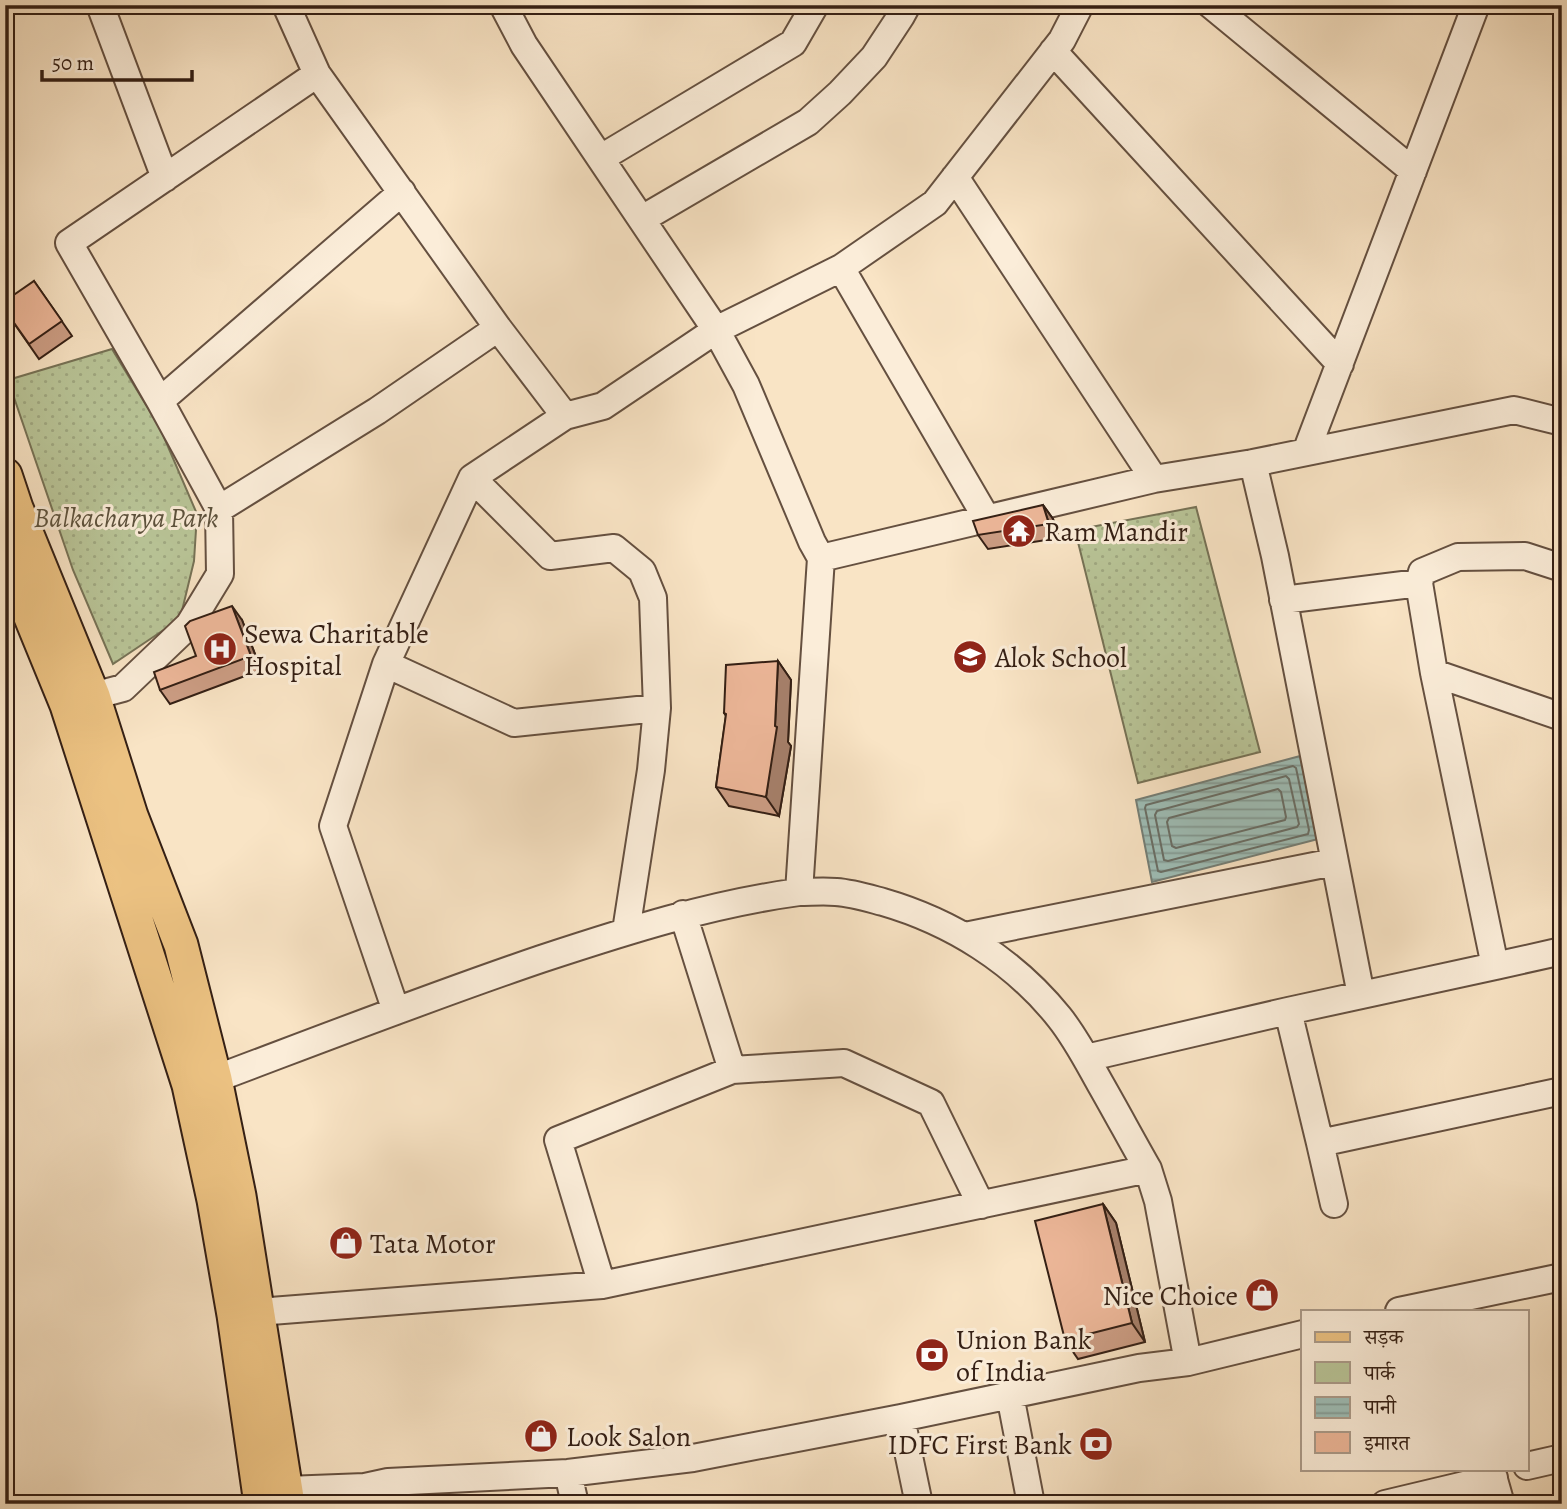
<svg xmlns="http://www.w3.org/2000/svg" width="1567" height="1509" font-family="Alegreya,'Noto Serif Devanagari',serif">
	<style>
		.green { fill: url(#green-dots); stroke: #767256; stroke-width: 2 }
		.water { fill: url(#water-rules); stroke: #747e76; stroke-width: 2 }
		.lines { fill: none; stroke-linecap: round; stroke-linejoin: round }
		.shore { stroke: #696e66; stroke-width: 2 }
		.minor-casing { stroke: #655040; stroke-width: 30 }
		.major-casing { stroke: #341f14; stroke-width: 37 }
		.minor { stroke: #fbedd9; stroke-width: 26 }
		.major { stroke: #ecc282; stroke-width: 33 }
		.wall { fill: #cc9d84; stroke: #341f14; stroke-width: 2 }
		.shaded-wall { fill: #a6806b; stroke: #341f14; stroke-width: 2 }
		.building { fill: #edb799; stroke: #341f14; stroke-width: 2 }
		.labels { text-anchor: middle; stroke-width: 6; stroke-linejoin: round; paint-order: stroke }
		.park-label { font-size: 28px; font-style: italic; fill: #5c513c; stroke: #fbedd9 }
		.poi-label { font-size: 28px; fill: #341f14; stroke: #fbedd9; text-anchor: start }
	</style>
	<defs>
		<pattern id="green-dots" width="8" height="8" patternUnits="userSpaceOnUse" patternTransform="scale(1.75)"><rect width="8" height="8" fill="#b9c598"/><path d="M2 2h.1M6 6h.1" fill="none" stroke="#a0a982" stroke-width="1.8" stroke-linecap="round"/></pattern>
		<pattern id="water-rules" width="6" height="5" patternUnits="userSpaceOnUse" patternTransform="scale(1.75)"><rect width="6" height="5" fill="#9ebeb7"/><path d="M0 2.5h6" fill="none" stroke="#829a94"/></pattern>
	</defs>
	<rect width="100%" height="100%" fill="#f9e4c5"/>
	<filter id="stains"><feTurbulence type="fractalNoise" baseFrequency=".00286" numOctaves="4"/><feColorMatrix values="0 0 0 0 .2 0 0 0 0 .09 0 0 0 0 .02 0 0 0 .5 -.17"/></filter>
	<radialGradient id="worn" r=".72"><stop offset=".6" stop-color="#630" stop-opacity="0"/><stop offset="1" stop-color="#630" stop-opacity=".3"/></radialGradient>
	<!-- green -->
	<path class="green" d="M112,349L160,428L197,514L194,561L180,619L113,664L73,570L8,380Z
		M1196,507L1260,752L1138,783L1075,530Z"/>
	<!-- water -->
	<path class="water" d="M1300,756L1318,839L1152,882L1136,800Z"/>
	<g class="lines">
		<!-- shore -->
		<path class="shore" d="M1293,766L1296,768L1309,830L1308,834L1161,872L1158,871L1145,808L1146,805Z
			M1286,776L1289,779L1299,824L1297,827L1168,861L1164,860L1155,815L1157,811Z
			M1278,789L1281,792L1286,817L1285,820L1176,848L1172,846L1167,822L1169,818Z"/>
		<!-- minor casing -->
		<g class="minor-casing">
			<path id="minor" d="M100,5L165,178
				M286,5L317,74L498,328L565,416L603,406L716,330L841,268L935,203L1062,40L1080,5
				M503,5L524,45L716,330L746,385L812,542L821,558L799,892C811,892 824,891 836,892C852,893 868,898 883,902C952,922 1014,961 1059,1017C1076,1038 1088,1062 1101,1085C1117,1113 1132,1141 1148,1169L1158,1201L1188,1362
				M1211,5L1413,171
				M1053,51L1340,364
				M601,158L793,43L815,5
				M642,219L808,122L840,93L874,57L901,16L907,5
				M841,268L987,519
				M160,401L402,192
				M1306,452L1476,5
				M472,478L550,556L614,548L642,571L653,598L657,708L651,770L626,931
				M1154,479L1253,463
				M219,509L377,411L498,328
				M821,558L1154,479L955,177
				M1283,600L1419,583
				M386,664L514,723L657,708
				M1434,673L1562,717
				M93,696L123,688L189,625L220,574L219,509L160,401L69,243L317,74
				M965,936L1334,862
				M1495,966L1562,951
				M1361,995L1275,556L1253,463L1514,410L1562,422
				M396,1011L333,826L386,664L472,478L565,416
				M1288,1011L1320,1143L1562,1091
				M1086,1058L1288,1011L1495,966L1434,673L1419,583L1422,572L1458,557L1525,556L1562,568
				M732,1070L844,1063L931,1103L981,1205
				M215,1079C324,1038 432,996 541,959C626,931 710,904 799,892
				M1320,1143L1334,1204
				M602,1285L558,1140L732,1070L683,914
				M1399,1311L1562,1277
				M258,1312L602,1285L1148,1169
				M1010,1395L1031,1504
				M901,1418L919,1504
				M1527,1466L1562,1458
				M1491,1469L1501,1504
				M568,1473L575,1504
				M286,1490L365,1487L388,1482L568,1473L693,1458L901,1418L1139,1368L1188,1362L1303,1334
				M1385,1504L1494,1478"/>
		</g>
		<!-- major casing -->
		<g class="major-casing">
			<path id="major" d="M5,475L16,508L93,696L131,816L181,945L215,1079L239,1196L288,1504
				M5,554L67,705L189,1085L214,1200L234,1315L261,1504"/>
		</g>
		<!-- minor -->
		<use href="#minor" class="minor"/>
		<!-- major -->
		<use href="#major" class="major"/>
	</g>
	<!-- wall -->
	<path class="wall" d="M34,281L72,336L39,359L5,310Z
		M1043,505L1053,519L1059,538L988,549L978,535Z
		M242,620L261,670L170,704L160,690L196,656Z
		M778,661L791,680L788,742L791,746L779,816L729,806L716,787L726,716L724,713Z
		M1103,1204L1116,1223L1145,1342L1078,1359L1065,1340Z"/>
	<!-- shaded-wall -->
	<path class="shaded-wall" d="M1043,505L1053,519L1059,538L1049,524Z
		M232,606L242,620L261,670L251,656Z
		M778,661L791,680L788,742L791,746L779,816L766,797L775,726Z
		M1103,1204L1116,1223L1145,1342L1132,1323Z"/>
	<!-- building -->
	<path class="building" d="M34,281L62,321L29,344L5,310V301Z
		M1043,505L1049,524L978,535L973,521Z
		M232,606L251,656L160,690L154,672L196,656L185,626L190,621Z
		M778,661L775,726L777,727L766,797L716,787L726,714L724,713L726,665Z
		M1103,1204L1132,1323L1065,1340L1035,1221Z"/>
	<!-- icons -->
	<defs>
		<g id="temple-disc" transform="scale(1.75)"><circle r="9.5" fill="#8f2418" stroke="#fbedd9"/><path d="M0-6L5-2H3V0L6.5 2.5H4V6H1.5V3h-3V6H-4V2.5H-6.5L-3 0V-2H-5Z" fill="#fff"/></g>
		<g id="hospital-disc" transform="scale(1.75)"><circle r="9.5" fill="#8f2418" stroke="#fbedd9"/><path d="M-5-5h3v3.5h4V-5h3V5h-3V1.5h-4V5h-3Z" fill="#fff"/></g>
		<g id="school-disc" transform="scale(1.75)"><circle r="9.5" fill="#8f2418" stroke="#fbedd9"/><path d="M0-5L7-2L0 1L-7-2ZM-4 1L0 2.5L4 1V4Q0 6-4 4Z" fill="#fff"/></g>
		<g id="shop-disc" transform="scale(1.75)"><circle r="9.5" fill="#8f2418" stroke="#fbedd9"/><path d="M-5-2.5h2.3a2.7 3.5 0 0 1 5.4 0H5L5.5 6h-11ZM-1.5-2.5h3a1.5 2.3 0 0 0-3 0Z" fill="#fff"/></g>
		<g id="bank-disc" transform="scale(1.75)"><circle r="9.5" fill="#8f2418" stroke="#fbedd9"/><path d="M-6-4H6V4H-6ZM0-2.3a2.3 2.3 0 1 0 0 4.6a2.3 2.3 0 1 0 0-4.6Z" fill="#fff"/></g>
	</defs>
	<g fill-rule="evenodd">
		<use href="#temple-disc" x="1019" y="531"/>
		<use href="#hospital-disc" x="220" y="649"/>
		<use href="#school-disc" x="970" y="657"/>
		<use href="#shop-disc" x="346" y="1243"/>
		<use href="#shop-disc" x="1262" y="1295"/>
		<use href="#bank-disc" x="932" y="1355"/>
		<use href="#shop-disc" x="541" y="1436"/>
		<use href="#bank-disc" x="1096" y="1444"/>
	</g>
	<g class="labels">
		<!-- park labels -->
		<g class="park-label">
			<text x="126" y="527">Balkacharya Park</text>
		</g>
		<!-- poi labels -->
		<g class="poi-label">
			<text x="1044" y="541">Ram Mandir</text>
			<text x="244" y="643">Sewa Charitable<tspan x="244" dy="32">Hospital</tspan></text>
			<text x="995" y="667">Alok School</text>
			<text x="370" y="1253">Tata Motor</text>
			<text x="1238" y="1305" text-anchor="end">Nice Choice</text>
			<text x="956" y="1349">Union Bank<tspan x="956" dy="32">of India</tspan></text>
			<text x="566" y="1446">Look Salon</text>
			<text x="1072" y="1454" text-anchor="end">IDFC First Bank</text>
		</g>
	</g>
	<!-- margin -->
	<rect width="1567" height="1509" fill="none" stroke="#f9e4c5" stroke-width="28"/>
	<rect x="7" y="7" width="1553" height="1495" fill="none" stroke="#341f14" stroke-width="3.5"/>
	<rect x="14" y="14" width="1539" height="1481" fill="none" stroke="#341f14" stroke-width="2"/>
	<!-- legend -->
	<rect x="1301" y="1310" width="228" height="161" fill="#fbedd9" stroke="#ab9b8a" stroke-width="2"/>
	<rect x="1315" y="1332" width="35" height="10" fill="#ecc282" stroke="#ab9b8a" stroke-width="2"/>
	<text x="1364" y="1344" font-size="21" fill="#341f14">सड़क</text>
	<rect x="1315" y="1362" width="35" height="21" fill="#b9c598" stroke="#ab9b8a" stroke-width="2"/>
	<text x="1364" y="1380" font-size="21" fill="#341f14">पार्क</text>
	<rect x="1315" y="1397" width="35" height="21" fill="url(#water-rules)" stroke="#ab9b8a" stroke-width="2"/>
	<text x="1364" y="1414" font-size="21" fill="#341f14">पानी</text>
	<rect x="1315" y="1432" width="35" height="21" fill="#edb799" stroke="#ab9b8a" stroke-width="2"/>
	<text x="1364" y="1450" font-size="21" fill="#341f14">इमारत</text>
	<!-- scale -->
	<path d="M42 70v10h150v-10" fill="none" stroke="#341f14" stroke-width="3.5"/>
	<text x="52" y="70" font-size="21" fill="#341f14" stroke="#fbedd9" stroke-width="5" paint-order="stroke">50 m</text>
	<rect width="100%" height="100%" filter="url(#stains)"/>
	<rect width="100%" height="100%" fill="url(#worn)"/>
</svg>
